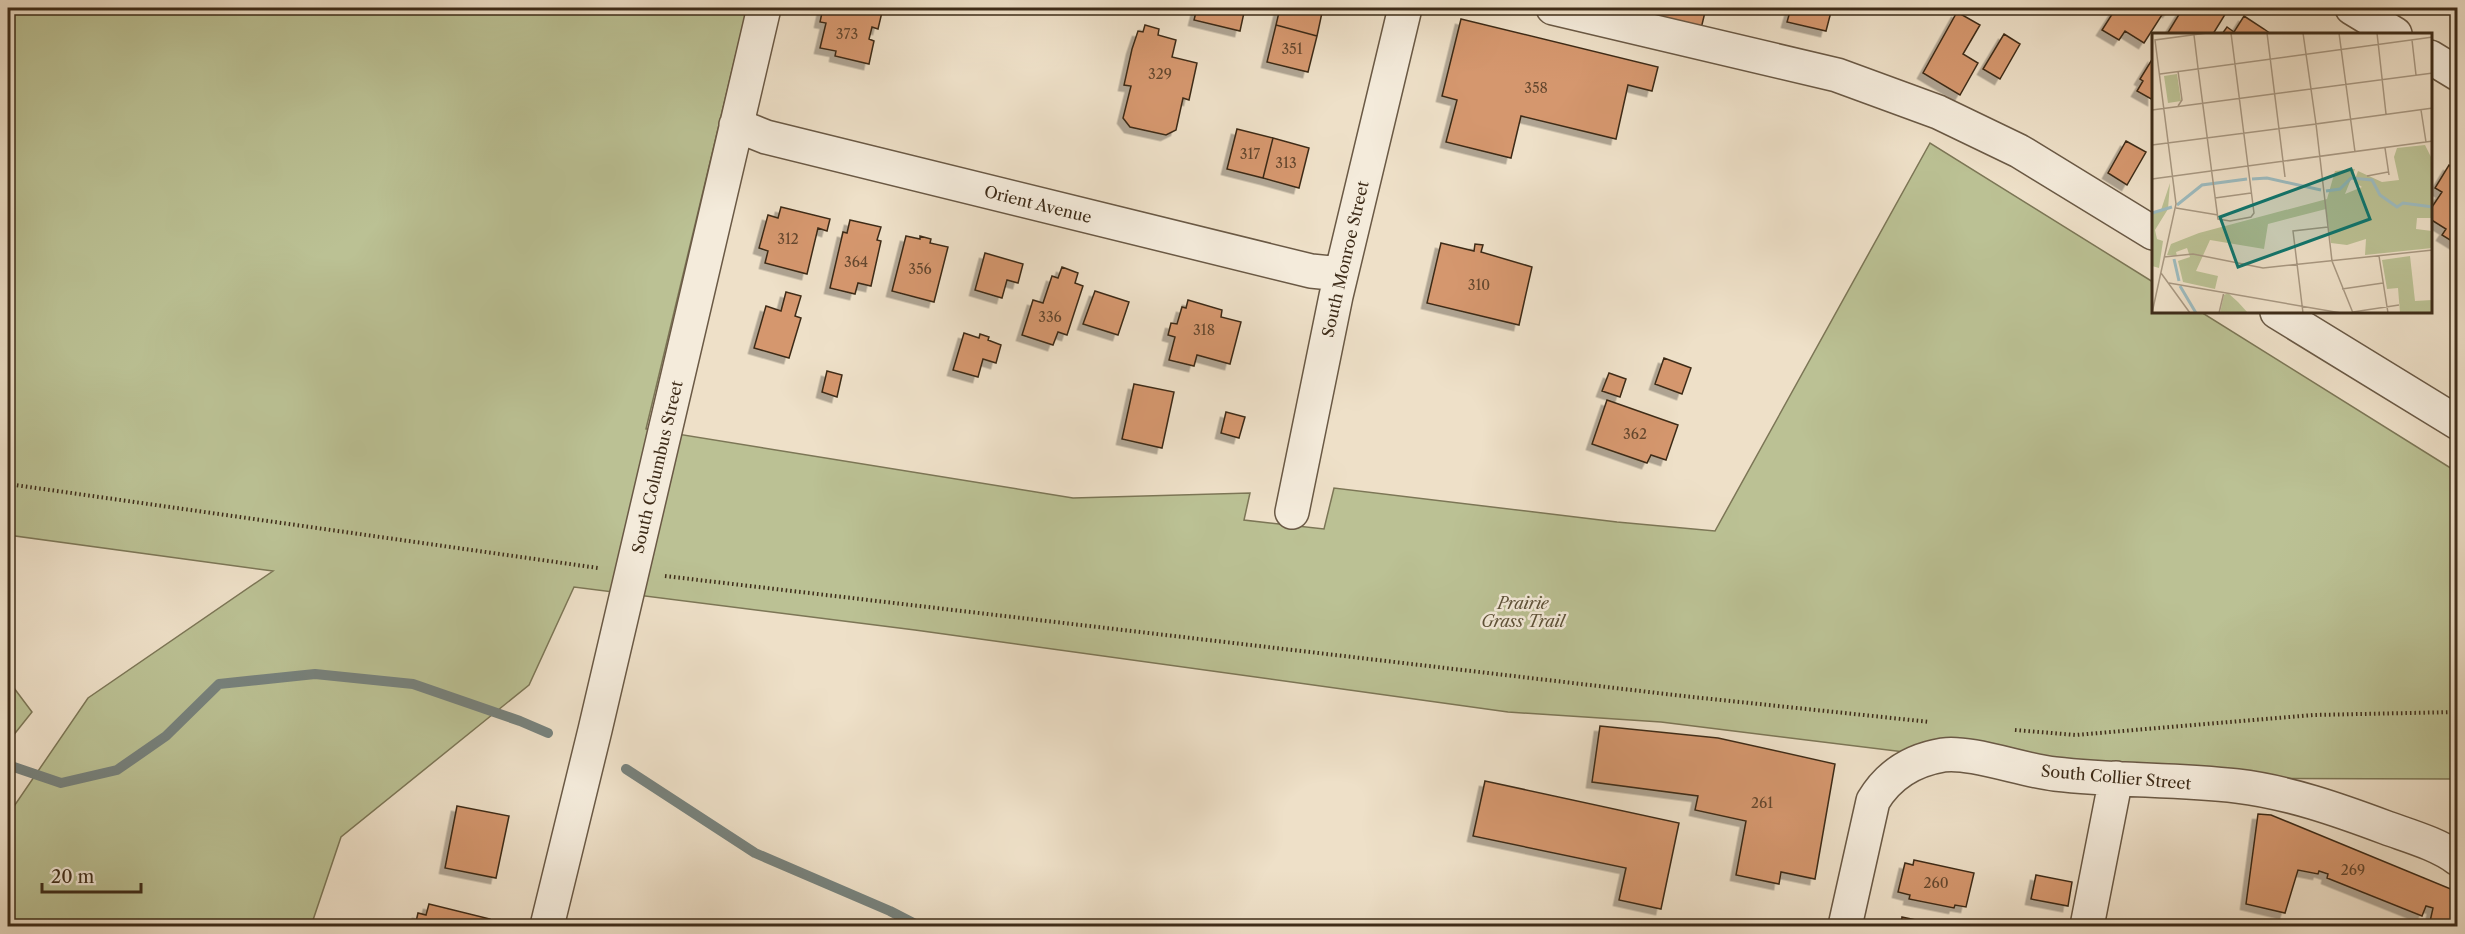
<svg xmlns="http://www.w3.org/2000/svg" width="2465" height="934" font-family="'Libre Caslon Text',serif">
	<style>
		.green { fill: #bbc194; stroke: #7c7656; stroke-width: 1.5 }
		.lines { fill: none; stroke-linecap: round; stroke-linejoin: round }
		.stream { stroke: #77827d; stroke-width: 10 }
		.building { fill: #d5976e; stroke: #3e2c19; stroke-width: 1.5; filter: url(#shadow) }
		.minor-casing { stroke: #6a5945; stroke-width: 36 }
		.path { stroke: #3e2c19; stroke-width: 4; stroke-dasharray: 1.5 3; stroke-linecap: butt }
		.minor { stroke: #f4ebdb; stroke-width: 33 }
		.labels { text-anchor: middle; stroke-width: 5; stroke-linejoin: round; paint-order: stroke }
		.number-label { font-size: 14px; fill: #64472e }
		.street-label { font-size: 16px; fill: #3e2c19; stroke: #f4ebdb }
		.park-label { font-size: 16px; font-style: italic; fill: #5d5138; stroke: #f4ebdb }
		.inset-river { fill: none; stroke: #9dbbbf; stroke-width: 3 }
		.inset-road { fill: none; stroke: #a89882; stroke-width: 1.5 }
		.view { fill: #0f766e; fill-opacity: 0.15; stroke: #0f766e; stroke-width: 3 }
		.inset-edge { fill: none; stroke: #3e2c19; stroke-width: 3 }
	</style>
	<defs>
		<filter id="shadow"><feDropShadow dx="-5.5" dy="5.5" stdDeviation="0" flood-color="#0004"/></filter>
	</defs>
	<rect width="100%" height="100%" fill="#eee0c8"/>
	<filter id="stains"><feTurbulence type="fractalNoise" baseFrequency=".00333" numOctaves="4"/><feColorMatrix values="0 0 0 0 .2 0 0 0 0 .09 0 0 0 0 .02 0 0 0 .5 -.17"/></filter>
	<radialGradient id="worn" r=".72"><stop offset=".6" stop-color="#630" stop-opacity="0"/><stop offset="1" stop-color="#630" stop-opacity=".3"/></radialGradient>
	<!-- green -->
	<path class="green" d="M8,8H747L646,429L1073,498L1250,493L1244,520L1324,529L1334,488L1617,522L1715,531L1930,143L2153,282V312H2201L2457,472V779L2116,778L1661,722L1508,712L915,630L574,587L529,685L341,837L311,926H8V815L88,698L273,571L8,535Z
		M8,680L32,712L8,742Z"/>
	<g class="lines">
		<!-- stream -->
		<path class="stream" d="M8,765L61,783L117,770L166,736L219,684L315,674L413,684L520,721L548,733
			M626,769L755,853L890,911L919,926"/>
	</g>
	<!-- building -->
	<path class="building" d="M823,8H883L878,29L872,27L869,39L874,41L869,64L835,56L836,51L820,48L826,23L820,22Z
		M1197,8H1245L1240,31L1194,20Z
		M1280,8H1323L1317,36L1276,25Z
		M1636,8H1706L1699,37L1632,21Z
		M1791,8H1832L1826,31L1787,22Z
		M2116,8H2171L2168,12L2165,10L2144,43L2125,31L2119,40L2102,30Z
		M2183,8H2229L2213,34H2167Z
		M1957,12L1980,25L1963,54L1978,63L1960,95L1923,73Z
		M2244,16L2264,29L2271,34H2222L2227,27L2234,32Z
		M1461,19L1658,67L1652,91L1628,85L1616,139L1521,116L1511,158L1446,142L1457,100L1442,96Z
		M1145,25L1159,29L1158,35L1176,40L1172,57L1197,63L1189,100L1183,98L1176,130L1166,135L1130,127L1123,118L1131,86L1124,85L1132,49L1138,31L1143,32Z
		M1276,25L1317,36L1308,72L1267,62Z
		M2004,34L2020,44L2000,79L1983,69Z
		M2153,58V100L2137,91L2143,81L2140,79Z
		M1237,129L1273,138L1263,178L1227,169Z
		M1273,138L1309,148L1299,188L1263,178Z
		M2126,141L2146,152L2127,185L2108,173Z
		M2458,158V245L2442,235L2446,229L2430,219V210L2442,192L2435,188L2449,165L2452,167Z
		M781,207L830,219L827,231L818,228L807,274L765,263L768,251L759,248L768,215L778,218Z
		M850,220L881,227L877,240L881,241L871,286L858,283L855,294L830,288L843,232L847,233Z
		M906,236L920,239V236L931,239L930,243L948,247L934,302L892,291Z
		M1441,243L1474,251L1475,244L1483,245L1481,252L1532,267L1519,325L1427,303Z
		M985,253L1023,264L1018,283L1007,280L1002,298L975,290Z
		M1062,267L1078,273L1075,283L1083,286L1067,335L1058,332L1053,345L1022,335L1033,300L1043,303L1052,276L1058,278Z
		M1095,291L1129,302L1118,335L1083,324Z
		M786,292L801,296L795,316L801,318L789,358L754,348L766,306L781,311Z
		M1188,300L1222,310L1221,317L1241,322L1230,364L1197,355L1194,366L1169,360L1175,337L1168,335L1171,323L1177,324L1182,307L1186,308Z
		M964,333L979,338L980,334L989,337L988,340L1001,345L996,363L983,359L978,377L953,370Z
		M1664,358L1691,368L1682,394L1655,384Z
		M827,371L842,375L837,397L822,392Z
		M1609,373L1626,379L1620,397L1602,391Z
		M1134,384L1174,392L1162,448L1122,439Z
		M1607,400L1678,425L1666,460L1651,455L1647,463L1592,444Z
		M1226,412L1245,417L1239,438L1221,433Z
		M1600,726L1718,738L1835,764L1815,879L1781,872L1779,884L1736,875L1746,821L1695,810L1698,796L1592,782Z
		M1485,781L1679,823L1661,909L1619,900L1626,868L1473,836Z
		M457,806L509,816L496,878L445,868Z
		M2258,814L2271,815L2458,892V926H2429L2433,908L2426,906L2422,916L2327,878L2328,874L2319,871L2318,874L2298,870L2285,913L2246,904Z
		M1914,860L1974,873L1966,907L1955,905L1954,908L1909,899L1910,895L1898,892L1905,863L1913,865Z
		M2036,875L2072,882L2068,906L2031,899Z
		M429,904L490,919L489,924L499,926H415L418,913L426,915Z
		M1902,917L1944,926H1892V923L1901,925Z"/>
	<g class="lines">
		<!-- minor casing -->
		<g class="minor-casing">
			<path id="minor" d="M1553,8L1837,75L1938,112L2019,151L2153,233
				M2352,8L2395,34
				M2430,57L2458,74
				M736,125L766,137L1311,271L1341,274
				M2277,312L2458,423
				M1292,512L1336,296L1405,8
				M547,926L595,730L764,8
				M1845,926L1873,801C1889,774 1913,760 1943,755C1971,751 2024,771 2055,774C2115,781 2177,779 2237,786C2288,792 2339,810 2387,828C2409,836 2438,844 2458,859
				M2087,926L2116,778"/>
		</g>
		<!-- path -->
		<path class="path" d="M8,484L598,568
			M665,576L1683,696L1930,722
			M2015,730L2075,735L2313,715L2458,712"/>
		<!-- minor -->
		<use href="#minor" class="minor"/>
	</g>
	<g class="labels">
		<!-- number labels -->
		<g class="number-label">
			<text x="847" y="39">373</text>
			<text x="1292" y="54">351</text>
			<text x="1160" y="79">329</text>
			<text x="1536" y="93">358</text>
			<text x="1250" y="159">317</text>
			<text x="1286" y="168">313</text>
			<text x="788" y="244">312</text>
			<text x="856" y="267">364</text>
			<text x="920" y="274">356</text>
			<text x="1479" y="290">310</text>
			<text x="1050" y="322">336</text>
			<text x="1204" y="335">318</text>
			<text x="1635" y="439">362</text>
			<text x="1762" y="808">261</text>
			<text x="2353" y="875">269</text>
			<text x="1936" y="888">260</text>
		</g>
		<!-- street labels -->
		<g class="street-label">
			<text transform="translate(1038 204) rotate(14)" y="6">Orient Avenue</text>
			<text transform="translate(1345 259) rotate(-77)" y="6">South Monroe Street</text>
			<text transform="translate(657 467) rotate(-77)" y="6">South Columbus Street</text>
			<text transform="translate(2116 777) rotate(5)" y="6">South Collier Street</text>
		</g>
		<!-- park labels -->
		<g class="park-label">
			<text x="1523" y="609">Prairie<tspan x="1523" dy="18">Grass Trail</tspan></text>
		</g>
	</g>
	<!-- overview -->
	<g transform="translate(2152 33)">
		<rect width="280" height="280" fill="#eee0c8"/>
		<path d="M25,41L29,68L16,70L12,43ZM273,112L280,126V185H265L264,196L280,198V215L213,222L214,206L195,212L179,210L174,176L116,191L112,216L58,207L44,238L66,243L63,256L31,249L26,228L38,224L35,215L24,219L25,223L15,222L19,211L47,200L175,166L183,138L203,136L193,161L210,154L202,149L206,138L230,149L247,147L242,124L245,115ZM18,150L16,176L3,197L5,206L11,208L7,235L0,233V180L9,177ZM258,223L263,268L280,267V280H248L246,255L235,256L230,227ZM76,260L86,269L96,280H68L72,262Z" fill="#bbc194"/>
		<path class="inset-river" d="M100,146L115,145L169,157M174,158L188,156L199,145L220,147L228,162L245,174L251,170L281,174M25,172L50,152L95,146M0,180L20,174M22,226L27,248M28,253L44,280"/>
		<path class="inset-road" d="M115,0L133,144M187,0L203,119M225,0L234,81M42,2L46,35M260,7L264,42M46,35L66,186L78,188L99,184L102,180L79,0M26,38L30,67L26,73M8,41L281,4M0,77L281,40M269,77L274,109M0,112L164,91L151,0M233,115L237,142M215,143L236,139M0,146L281,108M63,165L99,160M24,175L66,182M227,223L236,280M12,224L41,221L111,235L281,217M9,240L38,280M17,250L189,280M190,256L231,250M201,279L247,272M0,280L24,171L3,7L55,0M67,280L72,259M151,280L141,198L176,194M201,280L180,228L164,91L281,75"/>
		<path class="view" d="M199,136L218,186L86,234L68,184Z"/>
		<rect width="280" height="280" class="inset-edge"/>
	</g>
	<!-- margin -->
	<rect width="2465" height="934" fill="none" stroke="#eee0c8" stroke-width="30"/>
	<rect x="9" y="9" width="2447" height="916" fill="none" stroke="#3e2c19" stroke-width="3"/>
	<rect x="15" y="15" width="2435" height="904" fill="none" stroke="#3e2c19" stroke-width="1.5"/>
	<!-- scale -->
	<path d="M42 883v9h99v-9" fill="none" stroke="#3e2c19" stroke-width="3"/>
	<text x="51" y="883" font-size="18" fill="#3e2c19" stroke="#f4ebdb" stroke-width="4.5" paint-order="stroke">20 m</text>
	<rect width="100%" height="100%" filter="url(#stains)"/>
	<rect width="100%" height="100%" fill="url(#worn)"/>
</svg>
